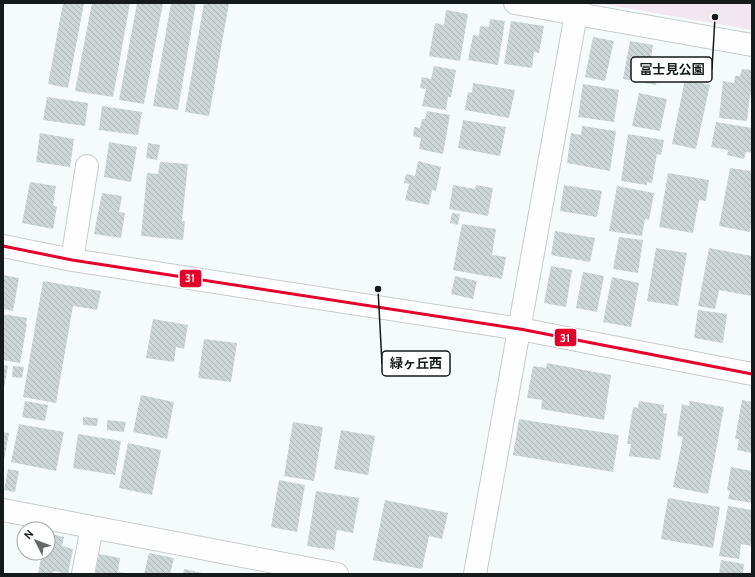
<svg xmlns="http://www.w3.org/2000/svg" width="755" height="577" font-family="Cabin,'Noto Sans JP',sans-serif">
	<style>
		.green { fill: #f1e7f0 }
		.building { fill: url(#building-back-hatch) }
		.lines { fill: none; stroke-linecap: round; stroke-linejoin: round }
		.minor-casing { stroke: #c7cccc; stroke-width: 24 }
		.minor { stroke: #fefefe; stroke-width: 22 }
		.bus-1-casing { stroke: #fff; stroke-width: 6 }
		.bus-1 { stroke: #e4002b; stroke-width: 3 }
		.leader { fill: none; stroke: #151a1a; stroke-width: 1.5 }
		.callout-dot { fill: #151a1a; stroke: #fff; stroke-width: 1.5 }
		.callout { fill: #fff; stroke: #151a1a; stroke-width: 1.5 }
		.callout-label { font-size: 13px; text-anchor: middle; font-weight: bold; fill: #151a1a }
		.line-badge { stroke: #fff; stroke-width: 1.5 }
		.badge-label { font-size: 11px; text-anchor: middle; font-weight: bold; fill: #fff }
	</style>
	<defs>
		<pattern id="building-back-hatch" width="6" height="6" patternUnits="userSpaceOnUse"><rect width="6" height="6" fill="#ccd6d7"/><path d="M-1 5l2 2M0 0l6 6M5-1l2 2" fill="none" stroke="#aeb7b8"/></pattern>
	</defs>
	<rect width="100%" height="100%" fill="#f5fbfb"/>
	<!-- green -->
	<path class="green" d="M602,3H752V30L603,4Z"/>
	<!-- building -->
	<path class="building" d="M63,3H84L68,88L48,84Z
		M92,3H130L113,97L75,91Z
		M137,3H163L144,104L119,100Z
		M171,3H196L178,110L153,106Z
		M204,3H229L209,116L185,112Z
		M446,10L468,14L460,61L429,56L435,23L444,25Z
		M490,19L505,21L498,65L468,60L473,35L479,36L480,26L489,27Z
		M511,21L544,26L539,53L534,52L532,68L504,64Z
		M593,37L614,41L605,81L585,77Z
		M630,41L653,45L650,64L660,66L656,85L623,79Z
		M434,66L456,70L451,97H448L446,110L422,106L426,89L420,88L422,77L431,79Z
		M742,69L752,70V96L750,95L747,121L719,118L723,81L734,83L735,76H740Z
		M685,79L710,85L696,149L672,144Z
		M473,83L515,90L509,118L465,110L468,92L472,93Z
		M583,84L619,90L614,122L578,117Z
		M639,93L667,99L660,131L632,126Z
		M47,97L88,103L85,126L43,120Z
		M102,106L142,112L138,135L99,130Z
		M427,111L450,115L443,154L419,149L421,138L413,136L414,127L420,128L422,119H425Z
		M463,120L506,127L500,156L458,148Z
		M716,122L752,128V153L746,152L744,159L727,155L728,150L711,147Z
		M582,126L616,131L610,171L567,163L571,133L581,135Z
		M40,133L74,139L70,167L36,162Z
		M628,134L664,140L661,155L657,154L652,183L647,182V185L621,181Z
		M109,142L137,147L131,182L104,177Z
		M148,143L160,145L157,160L146,158Z
		M418,161L441,167L436,191L432,190L429,205L405,200L409,184L404,183L406,174L415,176Z
		M160,162L188,164L182,221H185L183,240L141,236L147,173L158,174Z
		M730,168L752,171V217L750,232L719,226Z
		M668,173L709,180L706,201L699,200L693,233L659,227Z
		M30,182L56,186L53,205L57,207L53,229L22,223Z
		M453,185L475,189L476,185L493,188L488,216L449,209Z
		M564,185L602,191L597,217L560,211Z
		M617,186L654,193L649,220L645,219L642,236L609,231Z
		M102,193L122,196L119,212L125,213L121,238L94,234Z
		M452,213L460,214L458,225L450,223Z
		M462,224L496,229L492,255L506,257L502,279L453,270Z
		M555,231L595,238L590,262L551,255Z
		M619,237L643,240L638,273L613,269Z
		M656,248L687,253L678,306L647,301Z
		M709,248L752,256V296L719,290L715,309L698,306Z
		M551,266L572,270L566,307L544,303Z
		M583,272L604,276L597,312L576,308Z
		M3,275L19,278L13,311L3,309Z
		M455,276L477,281L473,299L451,294Z
		M612,277L639,283L631,327L603,322Z
		M43,281L101,291L97,310L73,306L56,403L23,397Z
		M698,310L727,314L723,343L694,338Z
		M3,314L27,318L26,324H27L20,363L3,360Z
		M153,319L188,325L184,349L176,347L174,362L146,358Z
		M204,339L237,343L231,382L198,378Z
		M547,363L611,375L604,420L541,409L542,400L527,398L533,366L546,368Z
		M3,365L8,366L4,388H3Z
		M13,366L24,367L22,378L12,377Z
		M141,395L174,402L167,439L133,432Z
		M742,400L752,402V453L737,450L739,439H735Z
		M25,401L48,405L45,421L22,417Z
		M639,401L664,405L663,413L667,414L660,460L629,456L631,444H627L633,407L638,408Z
		M690,401L724,407L708,494L673,487L683,437L677,436L682,404L689,406Z
		M83,417L98,418L97,426L83,425Z
		M519,419L619,435L613,472L513,455Z
		M107,420L126,422L124,432L107,430Z
		M293,422L323,427L314,481L284,476Z
		M19,424L64,432L56,471L11,462Z
		M341,430L375,436L368,475L334,469Z
		M3,432L9,433L4,460H3Z
		M78,434L121,441L115,475L73,468Z
		M128,443L161,450L152,495L119,488Z
		M731,467L752,471V503L728,499L730,491L727,490Z
		M8,469L19,471L15,492L4,490Z
		M279,480L305,485L297,532L271,527Z
		M316,491L359,498L353,533L337,530L334,550L307,546Z
		M668,498L720,507L713,548L661,539Z
		M385,500L448,513L442,539L429,536L422,569L373,560Z
		M728,506L752,510V546L741,544L739,559L719,556Z
		M48,533L64,537L62,546L73,549L68,574L54,571L53,574H38L41,558L35,557L36,553H48Z
		M149,553L174,558L170,574H144Z
		M99,554L120,558L118,572L125,573L124,574H95Z
		M721,560L744,564L743,574H719Z
		M184,569L202,573V574H183Z"/>
	<g class="lines">
		<!-- minor casing -->
		<g class="minor-casing">
			<path id="minor" d="M515,3L752,45
				M3,246L72,260L520,329L752,374
				M72,260L87,166
				M3,510L337,574
				M83,574L92,527
				M475,574L578,3"/>
		</g>
		<!-- minor -->
		<use href="#minor" class="minor"/>
		<!-- bus-1 casing -->
		<g class="bus-1-casing">
			<path id="bus-1" d="M3,246L72,260L520,329L752,374"/>
		</g>
		<!-- bus-1 -->
		<use href="#bus-1" class="bus-1"/>
	</g>
	<!-- callouts -->
	<path class="leader" d="M715 17L712 69M378 289L382 364"/>
	<g class="callout-dot">
		<circle cx="715" cy="17" r="4"/>
		<circle cx="378" cy="289" r="4"/>
	</g>
	<g class="callout">
		<rect x="631" y="57" width="81" height="25" rx="4"/>
		<rect x="382" y="351" width="68" height="25" rx="4"/>
	</g>
	<g class="callout-label">
		<text x="672" y="74">富士見公園</text>
		<text x="416" y="368">緑ヶ丘西</text>
	</g>
	<g class="line-badge">
		<rect x="179" y="269" width="23" height="19" rx="4" fill="#e4002b"/>
		<rect x="554" y="328" width="23" height="19" rx="4" fill="#e4002b"/>
	</g>
	<g class="badge-label">
		<text x="190" y="282">31</text>
		<text x="565" y="342">31</text>
	</g>
	<!-- border -->
	<rect width="755" height="577" fill="none" stroke="#151a1a" stroke-width="8"/>
	<!-- north arrow -->
	<g transform="translate(36 541) rotate(312)"><circle r="19" fill="#ffffff" stroke="#a1a3a3"/>
	<path d="M0-3L7 15L0 10L-7 15Z" fill="#636969"/>
	<text y="-6" font-size="11" font-weight="bold" text-anchor="middle" fill="#151a1a">N</text>
	</g>
</svg>
